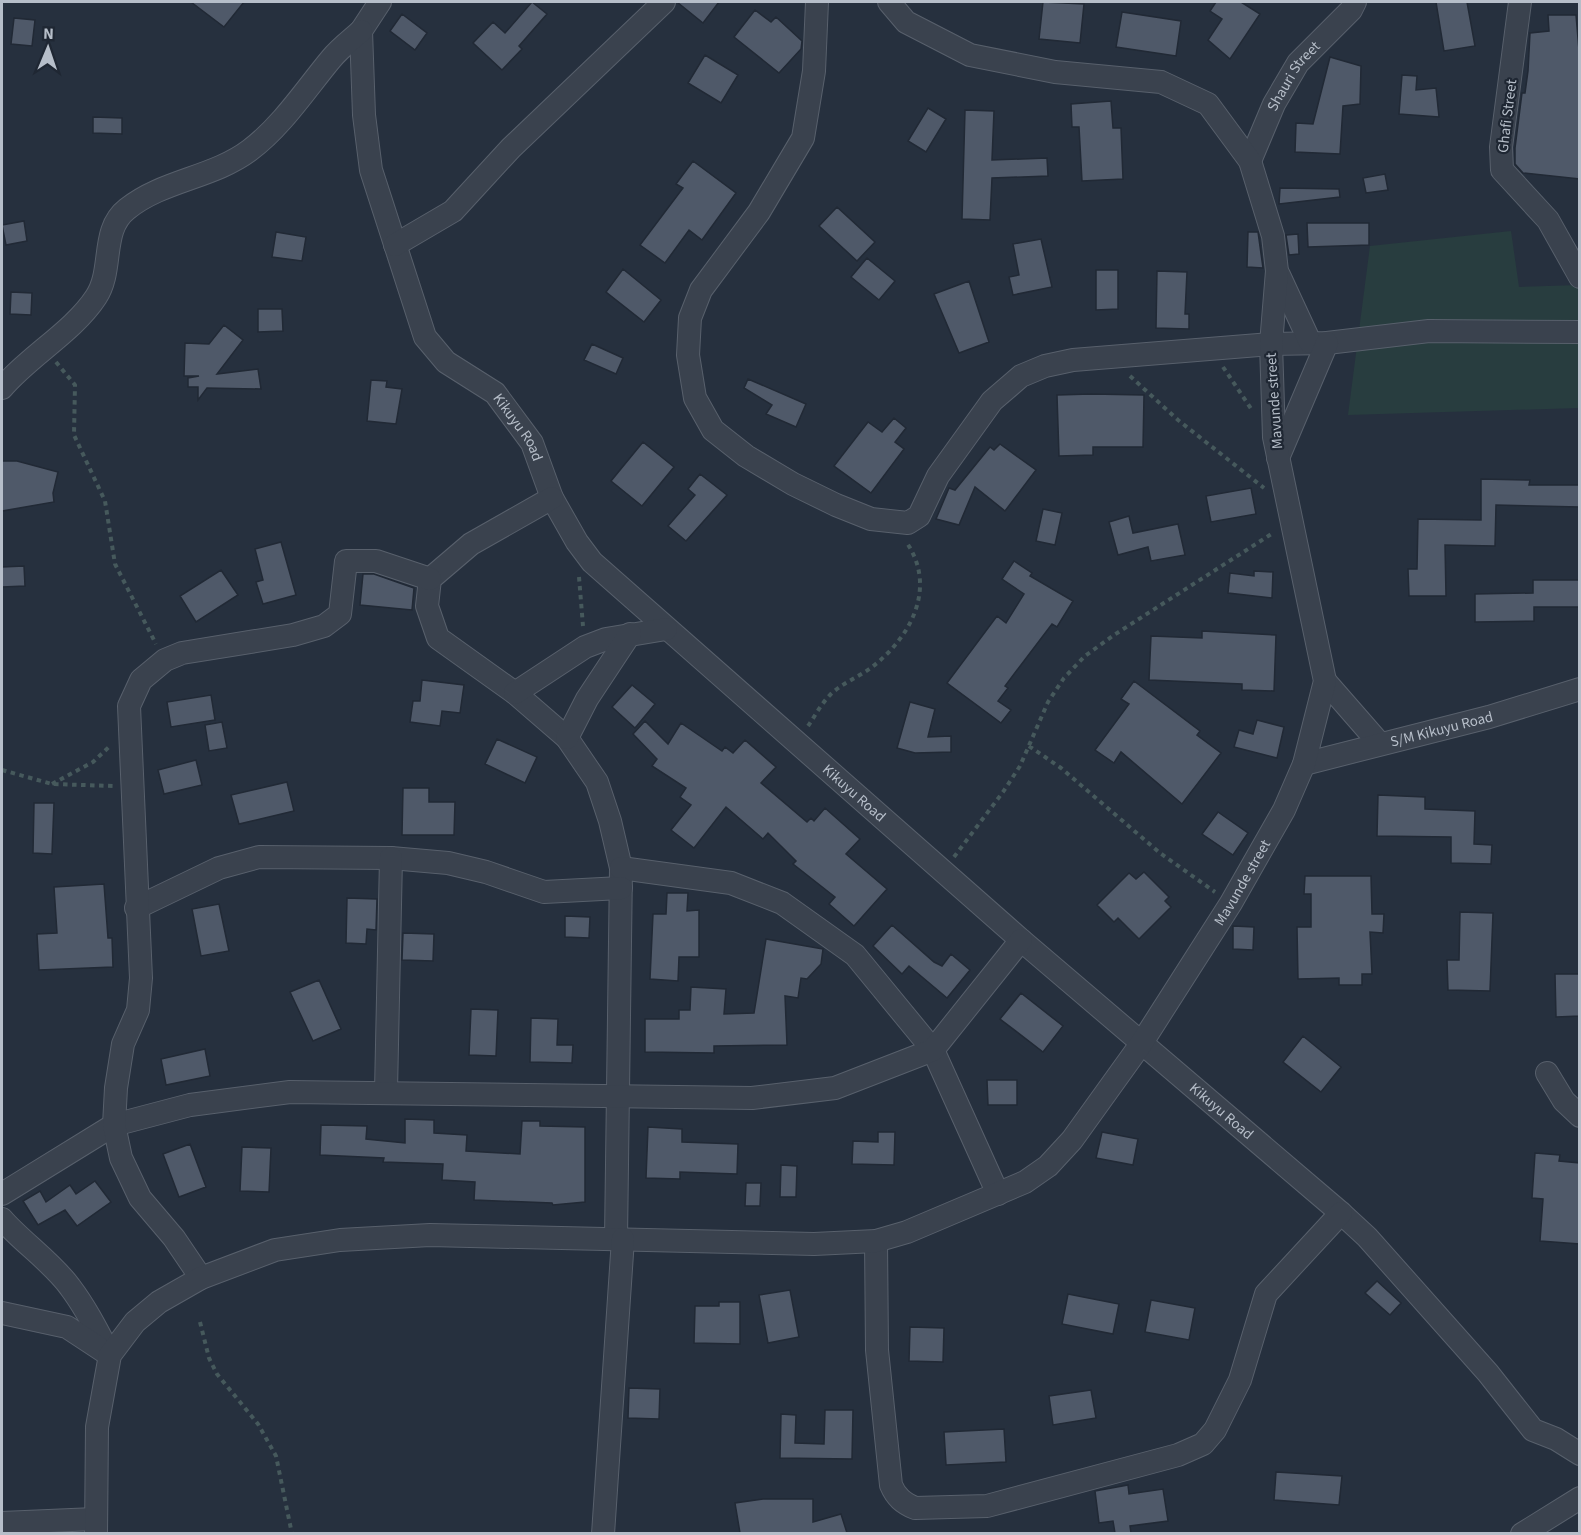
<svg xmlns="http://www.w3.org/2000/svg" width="1581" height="1535" font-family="'Source Sans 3',sans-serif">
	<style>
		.green { fill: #283d3f }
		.building { fill: #4f5969; stroke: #212935; stroke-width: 1.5 }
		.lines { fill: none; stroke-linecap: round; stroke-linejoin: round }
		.minor-casing { stroke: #58606c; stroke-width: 24 }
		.path { stroke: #46595c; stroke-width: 4; stroke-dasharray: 4.5 4.5; stroke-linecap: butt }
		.minor { stroke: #3a424e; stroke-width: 22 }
		.labels { text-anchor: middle; stroke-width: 4.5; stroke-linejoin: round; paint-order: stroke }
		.street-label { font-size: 15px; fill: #b6bec9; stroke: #1f2733 }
	</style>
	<rect width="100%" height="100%" fill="#26303e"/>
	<!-- green -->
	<path class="green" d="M1511,231L1519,287L1579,285V408L1348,415L1370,246Z"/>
	<!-- building -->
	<path class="building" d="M191,2H244L224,27Z
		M532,2L547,14L519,46L522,49L502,70L473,43L493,22L505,33Z
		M677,2H719L703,23Z
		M1043,2L1084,4L1080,43L1039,39Z
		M1216,2H1241L1260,14L1230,59L1208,40L1222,19L1210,11Z
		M1436,2H1467L1475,46L1444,51Z
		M755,10L771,22L776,17L802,41L801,49L779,73L734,37Z
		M1122,12L1181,21L1176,56L1116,47Z
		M402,14L427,33L415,50L390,31Z
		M1548,15H1576L1580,62V179L1523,173L1515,164V148L1522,93H1525L1528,71L1530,33L1549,31Z
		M14,18L35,20L32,46L11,44Z
		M705,55L738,75L721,103L688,83Z
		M1330,57L1361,66L1360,104L1343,106L1340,154L1295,152L1296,123L1313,124Z
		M1402,75L1417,76L1416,90L1436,88L1439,117L1399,114Z
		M1111,101L1113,128H1121L1123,179L1082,181L1079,127H1072L1071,104Z
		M928,108L946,119L926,152L908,141Z
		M965,110L994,111L992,160L1047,158L1048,176L992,178L990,220L962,219Z
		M93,117L122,118V134L93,133Z
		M693,161L736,193L702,240L689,230L665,263L640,245L683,188L676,184Z
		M1385,174L1388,190L1366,193L1363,178Z
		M1280,188L1339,189L1340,197L1279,204Z
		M837,207L875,242L857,261L819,226Z
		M24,221L27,241L6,245L2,225Z
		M1307,223H1369V245L1308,247Z
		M276,232L306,237L302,261L272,257Z
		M1248,232H1258L1263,268L1247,267Z
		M1298,234L1299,254L1289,255L1286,235Z
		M1041,239L1052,287L1013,295L1009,277L1019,275L1013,244Z
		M867,258L895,281L879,300L851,277Z
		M623,269L661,300L644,322L606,292Z
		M1096,270H1118V309L1096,310Z
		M1157,271L1187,272L1185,314H1189V329L1156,328Z
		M969,281L989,342L959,353L934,294Z
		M11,292L32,293L31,315L10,314Z
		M258,309H282L283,331L258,332Z
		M224,325L243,340L217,374L258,369L261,389L207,388L198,400V387H188V378L199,376H184L185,343L209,344Z
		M592,344L623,358L616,374L584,360Z
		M748,379L806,404L796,427L766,414L772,405L744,388Z
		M371,380L387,381L386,387L402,389L396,424L367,421Z
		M1091,394L1144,395L1143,447H1093V455L1059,456L1057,395Z
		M894,418L906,428L895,442L904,449L871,493L834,466L868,422L882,432Z
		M643,442L674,467L642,506L611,481Z
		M1000,444L1036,470L1005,511L975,487L959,525L936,519L949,488L955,490L990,447L994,450Z
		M2,461H17L58,472L53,493L54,502L2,511Z
		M700,474L727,495L686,541L668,526L695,495L688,489Z
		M1481,479L1530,480L1529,485H1580V507L1496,505L1495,546L1445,545L1446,596H1409L1408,569H1417L1418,519L1481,520Z
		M1251,488L1256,514L1211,522L1206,496Z
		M1043,509L1062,513L1055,545L1036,541Z
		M1129,516L1133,533L1178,524L1185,555L1151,561L1148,547L1118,555L1109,522Z
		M281,542L296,595L263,604L256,582L263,580L255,549Z
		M1014,561L1032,573L1030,576L1073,601L1057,627L1052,624L1005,686L1008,688L998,701L1011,710L1001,723L947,683L997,616L1006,623L1024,594L1002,579Z
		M24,566L25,586L2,587V567Z
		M221,570L238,595L196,622L180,596Z
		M1254,571L1273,572L1272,598L1228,593L1230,573L1254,576Z
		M363,574H374L414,588L412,610L360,605Z
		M1533,580H1580V607H1534V621L1475,622V594L1533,593Z
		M1202,631L1276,635L1274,691L1242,690V684L1149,680L1151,636L1202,638Z
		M422,680L464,685L460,713L442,711L440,726L410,722L413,701H420Z
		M1134,681L1200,731L1197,735L1221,753L1182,804L1121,752L1114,763L1095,750L1129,704L1121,699Z
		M632,685L655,704L635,728L612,707Z
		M211,695L215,720L171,727L167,702Z
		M910,702L935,709L928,737L951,736V752L915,753L897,748Z
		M1257,720L1284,727L1277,758L1234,747L1239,730L1253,734Z
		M645,721L668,744L681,723L722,751L725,747L733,753L745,740L776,767L761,783L807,822L811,818L814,821L825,808L860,839L846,854L887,889L854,926L829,904L835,897L793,864L796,861L768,833L763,839L726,807L694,848L671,830L691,805L680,797L686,788L652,766L657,759L633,734Z
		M222,722L227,748L209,751L205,725Z
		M497,739L537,757L525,783L485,764Z
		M196,760L202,785L164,794L158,770Z
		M287,782L294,811L239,824L231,795Z
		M403,788H429V802H455L454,835H402Z
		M1378,795L1425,797V809L1475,811L1474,844L1492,845L1491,864L1451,863V837L1377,836Z
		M34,803H54L52,854L33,853Z
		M1218,812L1248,833L1233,855L1202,834Z
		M1144,872L1169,897L1165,901L1171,907L1139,939L1118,918L1114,922L1097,905L1129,873L1136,879Z
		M1305,876H1371L1372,914H1384L1383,933L1370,932L1372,974H1362V985H1339V978L1298,979L1297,927H1311V894H1304Z
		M104,884L108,938H112L113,967L39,970L37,934L57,933L54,887Z
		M667,893H688L687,911L699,910V957H679L678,981L650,979L653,914H666Z
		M347,898L377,899L376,930L367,929L366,944L346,943Z
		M219,904L229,951L201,956L192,909Z
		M1460,912L1493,913L1490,991L1448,990L1447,960H1459Z
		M565,916L590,917L589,938L565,937Z
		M892,925L934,962L942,966L951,954L970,970L947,998L909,966L902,974L873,946Z
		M1233,926L1254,927L1253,950L1233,949Z
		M403,933L434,934L433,961L402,960Z
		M766,939L823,949L821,964L807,979L801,978L798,998L785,996L787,1045L714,1046V1053L645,1052V1019H679V1010H690L691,987L726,989L724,1014L754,1013Z
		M1555,974H1580V1016L1556,1017Z
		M319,980L341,1029L313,1041L290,992Z
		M1021,993L1063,1026L1043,1052L1000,1019Z
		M471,1009L498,1010L496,1056L469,1055Z
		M531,1018L558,1019L557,1045H573L572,1063L530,1062Z
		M1303,1036L1341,1067L1321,1092L1283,1062Z
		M205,1049L210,1076L166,1085L161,1059Z
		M987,1080H1017V1105H988Z
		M405,1119L434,1120V1133L467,1135L466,1151L520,1154L522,1121H540V1126L585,1127V1202L553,1205L552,1203L474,1200L475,1182L442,1180L443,1164L383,1162L384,1158L320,1155L321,1125L367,1126L366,1139L405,1143Z
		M648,1127L682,1129V1142L738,1144L737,1174L680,1172V1179L646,1178Z
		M878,1132H895L894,1165L852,1164L853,1141L878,1142Z
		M1102,1132L1138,1139L1133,1165L1096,1158Z
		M190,1144L206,1187L179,1197L163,1154Z
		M242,1147L271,1148L269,1192L240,1191Z
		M1535,1153L1560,1155L1559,1161L1580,1163V1244L1540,1241L1543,1199L1532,1198Z
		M781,1165L797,1166L796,1197H780Z
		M95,1181L111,1202L77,1226L65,1210L38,1225L23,1201L40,1191L46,1202L70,1185L76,1194Z
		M746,1183H761L760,1206H745Z
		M1377,1281L1401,1303L1390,1315L1365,1293Z
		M790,1290L799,1337L768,1343L759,1295Z
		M1068,1294L1119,1304L1113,1334L1062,1324Z
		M1151,1300L1195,1308L1189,1340L1145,1332Z
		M719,1302H740V1344L694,1343L695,1306H719Z
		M910,1327L944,1328L943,1362L909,1361Z
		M629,1388L660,1389L659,1419L628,1418Z
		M1091,1390L1096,1418L1053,1425L1049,1396Z
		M825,1410H853L852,1459L780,1458L781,1414L796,1415L795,1443L824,1444Z
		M1004,1429L1006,1462L946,1465L944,1432Z
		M1276,1472L1342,1476L1339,1505L1274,1500Z
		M1128,1485L1129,1494L1163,1489L1168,1521L1130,1526L1131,1533H1115L1113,1521L1099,1523L1095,1491Z
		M763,1499H813V1522L841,1514L847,1533H740L735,1503Z"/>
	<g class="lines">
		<!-- minor casing -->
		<g class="minor-casing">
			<g id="minor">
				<path id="s1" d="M380,2L361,31L364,115L371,170L425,337L446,362L495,393L532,443L552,498L577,542L592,562L1021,940L1341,1213L1367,1237L1488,1373L1533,1430L1556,1439L1580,1454"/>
				<path d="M817,2L814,71L803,138L759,212L701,290L690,318L688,355L695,398L713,430L746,456L793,484L836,505L871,519L908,523L919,516L938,476L992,401L1021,376L1045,366L1073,360L1271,344L1327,343L1429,331L1580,332"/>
				<path d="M1520,2L1501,147L1502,170L1548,220L1580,277"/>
				<path id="s2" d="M1250,161L1274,104L1298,63L1351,10L1355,2"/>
				<path d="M395,245L453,211L511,148L664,2"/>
				<path d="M1279,275L1310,342"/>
				<path d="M2,388C29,356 73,332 96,297C114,270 100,230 127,209C163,180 213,178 250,150C282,126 306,89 331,59C340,48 351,40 361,31"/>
				<path d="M1278,458L1327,343"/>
				<path d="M552,498L471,544L430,579L427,606L438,638L515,693L567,738L597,782L610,821L621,868L616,1239"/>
				<path d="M1325,681L1380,744"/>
				<path d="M515,693L585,647L606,639L666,629"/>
				<path d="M567,738L587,699L630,634"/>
				<path id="s3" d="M1304,764L1489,717L1580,689"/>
				<path d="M621,868L731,883L782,903L855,955L933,1050L998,1194"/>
				<path d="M136,908L219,868L259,857L391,858L448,863L486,872L544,892L621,888"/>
				<path d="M1547,1073L1564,1101L1580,1116"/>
				<path d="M386,1091L391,858"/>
				<path d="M2,1194L114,1125L190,1105L290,1092L752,1098L835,1088L933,1050L1021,940"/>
				<path d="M2,1219C22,1242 53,1263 70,1287C86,1308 98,1332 110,1355"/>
				<path d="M876,1241L877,1350L891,1485C896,1497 903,1503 915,1508L987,1506L1178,1455L1203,1444L1215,1430L1240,1380L1266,1294L1341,1213"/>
				<path d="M201,1278L174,1238L140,1198L121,1158L114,1125L116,1088L123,1044L138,1010L141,978L129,706L141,680L165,660L182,653L293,635L324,626L340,614L346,561H376L430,579"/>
				<path d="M2,1313L67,1327L108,1354"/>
				<path d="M2,1523L95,1519"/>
				<path id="s4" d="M96,1534L97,1427L110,1355L135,1322L159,1302L201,1278L275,1250L340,1240L430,1235L814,1244L876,1241L907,1232L1025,1182L1048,1166L1072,1140L1141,1044L1231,903L1284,810L1304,764L1325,681L1274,437L1271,344L1277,271L1273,236L1250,161L1208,104L1161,82L1055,72L970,55L906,22L889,2"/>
				<path d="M603,1534L623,1239"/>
				<path d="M1522,1534L1580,1498"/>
			</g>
		</g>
		<!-- path -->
		<path class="path" d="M56,362L75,385L74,435L105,501L115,564L156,644
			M1223,367L1252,410
			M1130,376L1178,420L1264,488
			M579,577L583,626
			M808,726C815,716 821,704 830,695C842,683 859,677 872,667C911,637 937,588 907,543
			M1029,746L1061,768L1160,853L1215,892
			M2,770L52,784L113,786
			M52,784L93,762L111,745
			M954,857L1003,792L1020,766L1048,702L1064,678L1085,656L1114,635L1273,533
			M200,1322L209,1358L217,1374L258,1424L276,1456L292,1534"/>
		<!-- minor -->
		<use href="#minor" class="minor"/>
	</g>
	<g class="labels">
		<!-- street labels -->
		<g class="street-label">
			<text dy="5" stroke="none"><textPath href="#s2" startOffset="96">Shauri Street</textPath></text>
			<text transform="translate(1507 116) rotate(-83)" y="5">Ghafi Street</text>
			<text transform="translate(1274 401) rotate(-94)" y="5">Mavunde street</text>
			<text dy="5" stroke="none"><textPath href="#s1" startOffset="482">Kikuyu Road</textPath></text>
			<text dy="5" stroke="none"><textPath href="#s3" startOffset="142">S/M Kikuyu Road</textPath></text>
			<text dy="5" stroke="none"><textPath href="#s1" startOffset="986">Kikuyu Road</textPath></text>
			<text dy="5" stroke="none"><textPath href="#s4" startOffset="1515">Mavunde street</textPath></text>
			<text dy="5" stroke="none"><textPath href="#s1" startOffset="1472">Kikuyu Road</textPath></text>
		</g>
	</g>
	<!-- border -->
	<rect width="1581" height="1535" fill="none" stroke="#b6bec9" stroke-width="6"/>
	<!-- north arrow -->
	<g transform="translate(48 48) rotate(2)" stroke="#1f2733" stroke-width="4.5" paint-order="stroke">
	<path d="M0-4.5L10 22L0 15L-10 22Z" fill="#b6bec9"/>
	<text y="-9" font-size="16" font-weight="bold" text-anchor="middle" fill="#b6bec9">N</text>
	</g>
</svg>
